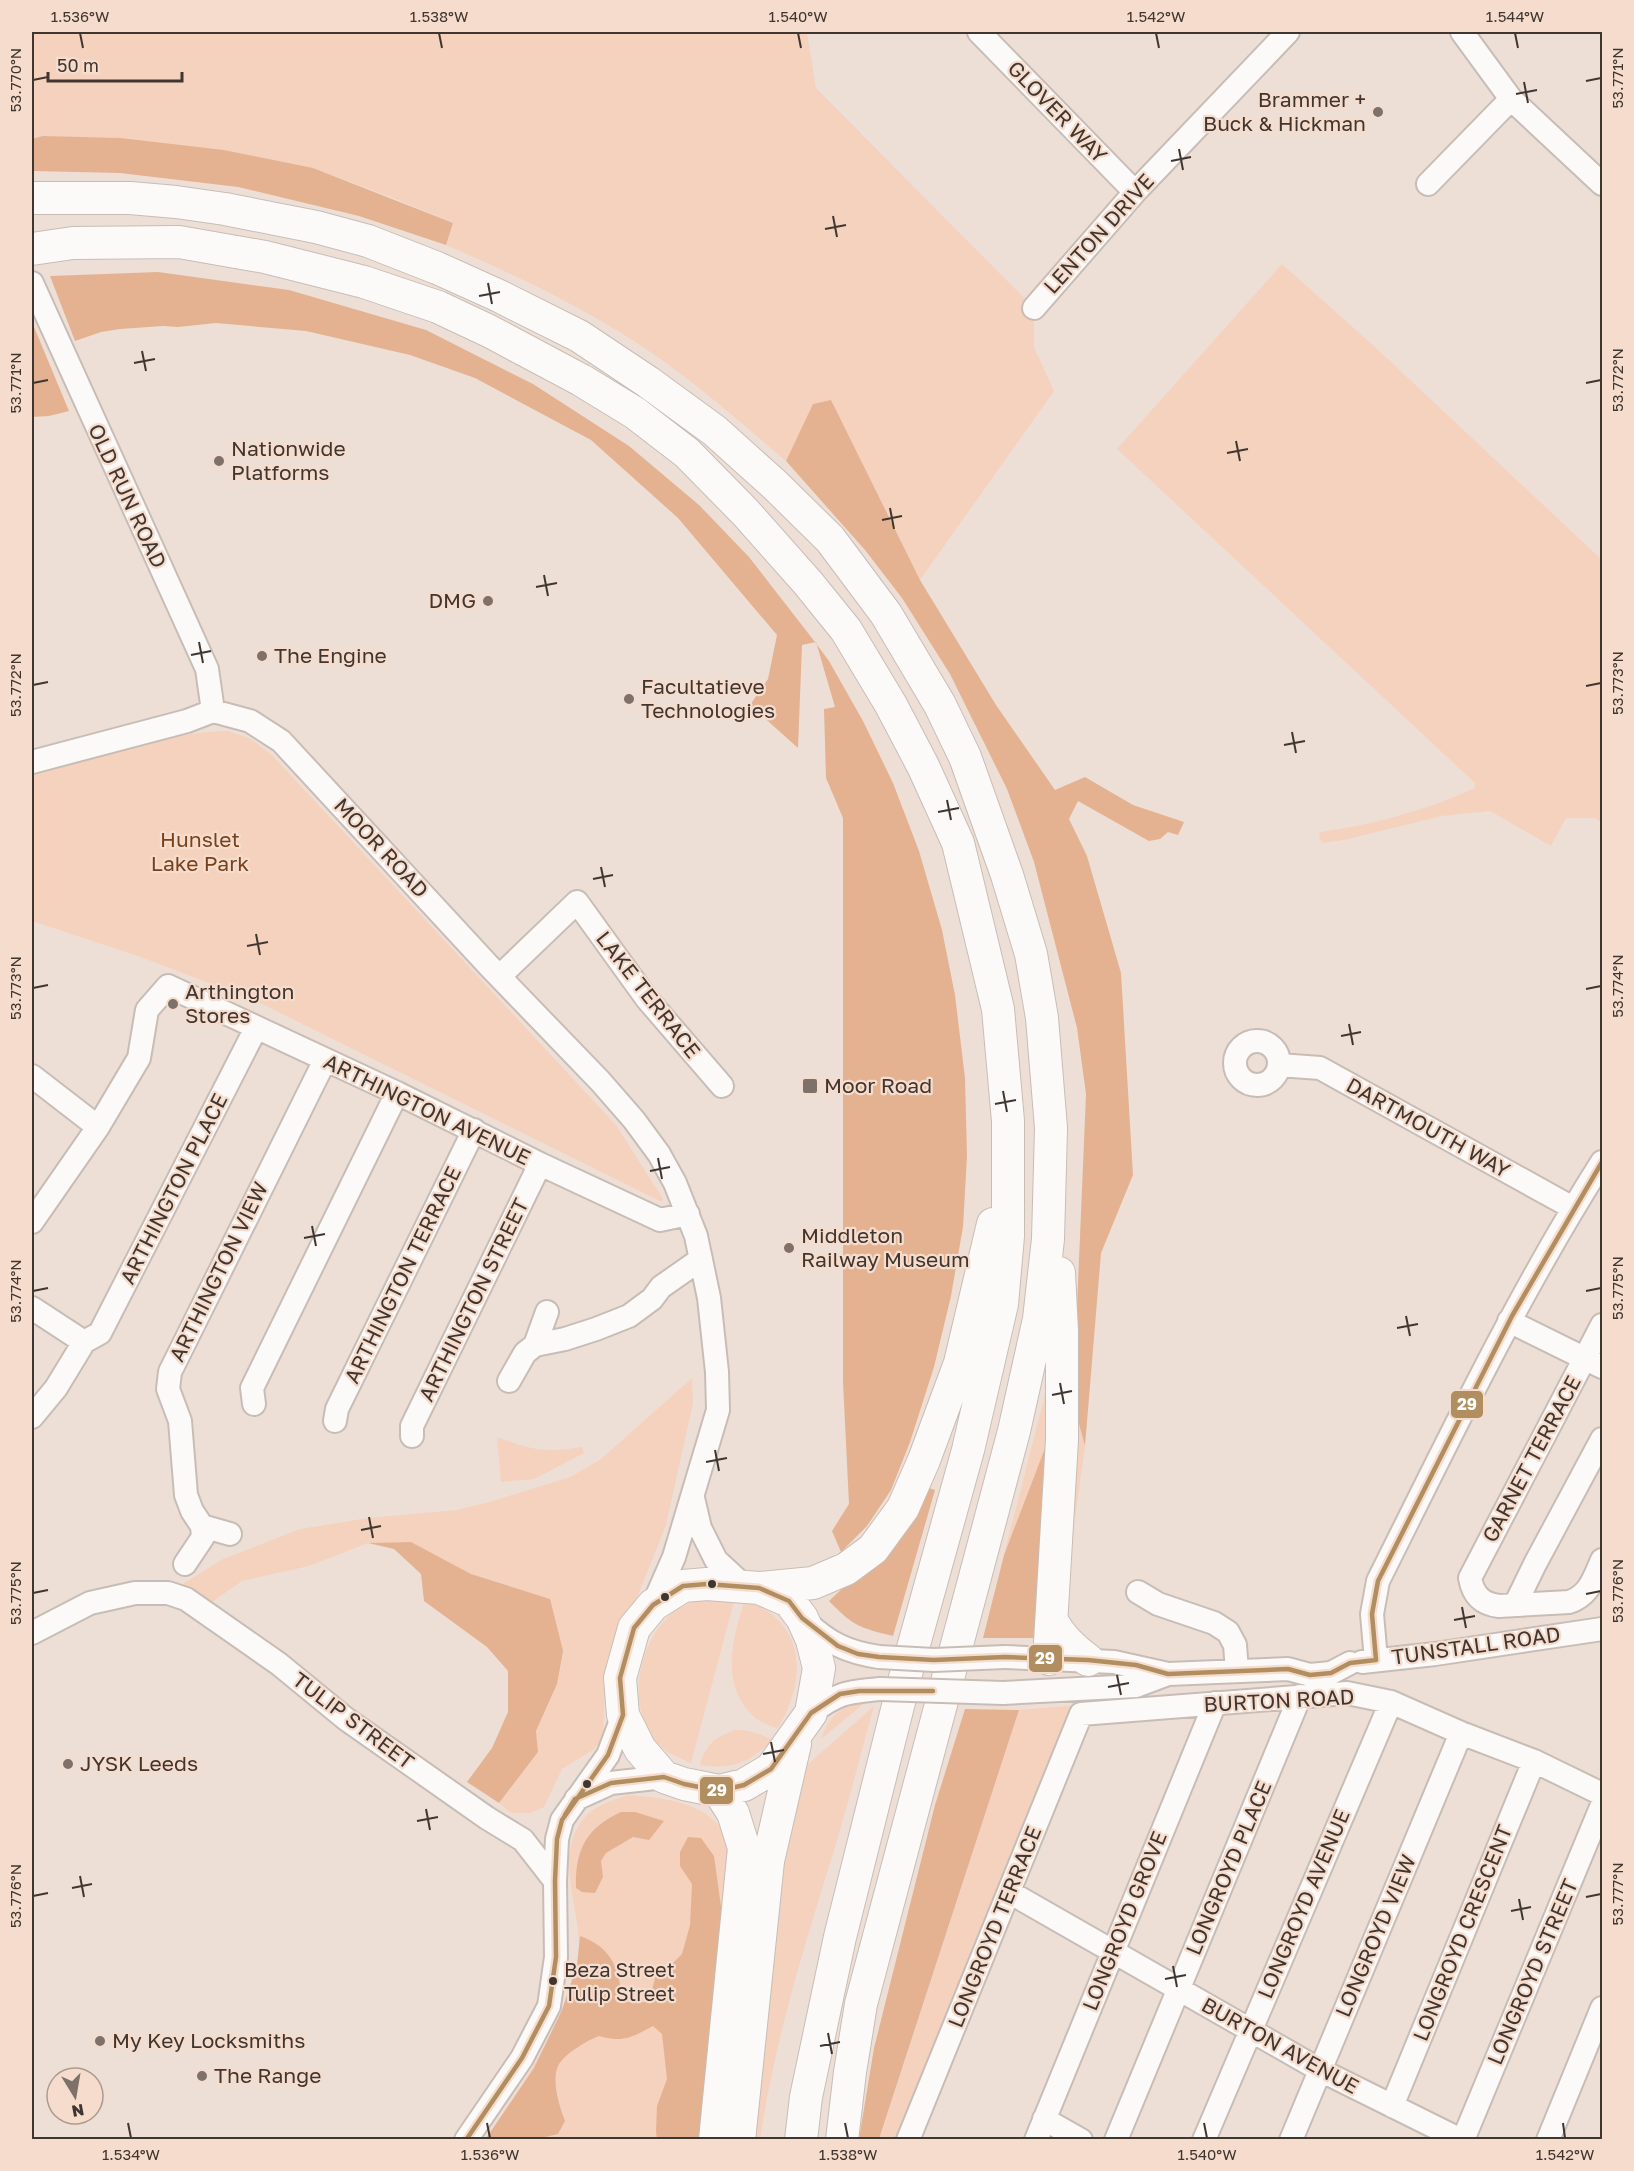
<svg xmlns="http://www.w3.org/2000/svg" width="1634" height="2171" font-family="'Golos Text',sans-serif">
	<style>
		.green { fill: #f5d2bd }
		.forest { fill: #e4b291 }
		.lines { fill: none; stroke-linecap: round; stroke-linejoin: round }
		.minor-casing { stroke: #c8bdb6; stroke-width: 26 }
		.highway-casing { stroke: #c8bdb6; stroke-width: 34 }
		.minor { stroke: #fcfaf9; stroke-width: 22 }
		.highway { stroke: #fcfaf9; stroke-width: 32 }
		.minor-bridge-casing { stroke: #c8bdb6; stroke-width: 26; stroke-linecap: butt }
		.minor-bridge { stroke: #fcfaf9; stroke-width: 22 }
		.bus-1-casing { stroke: #f6dccd; stroke-width: 9 }
		.bus-1 { stroke: #b18e60; stroke-width: 4.5 }
		.ticks { fill: none; stroke: #403630; stroke-width: 2 }
		.poi-dot { fill: #7d716a; stroke: #f6dccd; stroke-width: 2 }
		.bus-dot { fill: #403630; stroke: #f6dccd; stroke-width: 2 }
		.labels { text-anchor: middle; stroke-width: 4.5; stroke-linejoin: round; paint-order: stroke }
		.bus-label { font-size: 20px; fill: #403630; stroke: #f6dccd; text-anchor: start }
		.poi-label { font-size: 21px; fill: #403630; stroke: #f6dccd; text-anchor: start }
		.street-label { font-size: 21px; fill: #403630; stroke: #f6dccd }
		.park-label { font-size: 21px; fill: #77421d; stroke: #f6dccd }
		.line-badge { stroke: #f6dccd; stroke-width: 2 }
		.badge-label { font-size: 16px; text-anchor: middle; font-weight: bold; fill: #fff }
		.neatline { fill: none; stroke: #403630; stroke-width: 2 }
		.ticks-label { font-size: 15px; text-anchor: middle; fill: #403630 }
	</style>
	<rect width="100%" height="100%" fill="#eddfd6"/>
	<!-- green -->
	<path class="green" d="M32,32H807L816,88L1034,308V347L1054,391L920,580L830,401L813,404L786,461C737,419 688,376 634,341C574,303 511,273 446,245L453,223L393,198L313,168L224,150L32,139Z
		M1282,264L1375,347L1602,560V823L1595,818H1566L1551,846L1490,811L1442,816L1344,840L1322,843L1319,835L1320,832C1373,825 1426,810 1475,788V783L1117,449Z
		M228,731L251,739L273,756L616,1125L663,1199L662,1202L258,1002L141,957L32,921V775C93,758 165,732 228,731Z
		M1051,1371L1052,1430L1004,1555Z
		M692,1378L693,1403L666,1525L638,1595L617,1631L606,1664L603,1738L593,1750L562,1769L544,1807L530,1813H511L499,1803L538,1752L536,1731L557,1684L550,1599L471,1574L411,1542L368,1543L309,1566L242,1581L202,1609L168,1593L223,1559L300,1529L368,1518L457,1510L489,1502L570,1477L600,1460Z
		M1073,1402L1085,1446L1062,1614Z
		M497,1437C531,1450 545,1453 582,1447L584,1453L534,1479L501,1482Z
		M708,1598H735L691,1763C680,1758 668,1754 659,1745C625,1709 637,1646 670,1615C681,1605 694,1601 708,1598Z
		M744,1601C751,1604 760,1606 766,1610C809,1639 801,1689 778,1728C741,1720 727,1682 733,1647C735,1631 740,1616 744,1601Z
		M866,1702L821,1739C830,1715 840,1706 866,1702Z
		M1077,1705L898,2139L879,2140L1019,1710Z
		M874,1706C861,1753 849,1801 835,1847C805,1944 775,2039 760,2139L748,2140L785,1831L807,1765Z
		M735,1730C749,1730 759,1733 772,1740C751,1763 730,1770 700,1765C706,1744 715,1737 735,1730Z
		M628,1795C664,1798 715,1802 728,1843C731,1853 731,1865 732,1876L700,2139L485,2140C521,2086 562,2030 577,1966C588,1918 549,1862 584,1818C594,1806 613,1800 628,1795Z"/>
	<!-- forest -->
	<path class="forest" d="M43,136L120,138L224,150L313,168L453,223L446,245L359,216L238,187L120,173L32,171V139Z
		M158,272L289,290L426,330L533,384L629,446L699,505L749,557L815,642L829,661L863,721L893,783L919,851L942,930L955,995L965,1078L967,1156L963,1227L951,1296L934,1367L910,1442L891,1490L867,1526L841,1552L832,1531L849,1504L843,1382V818L826,778L824,709L835,707L816,642L802,645L798,748L750,705L768,679L777,635L678,518L591,440L475,378L410,355L306,331L216,323L178,327L163,326L120,329L101,332L75,341L50,276Z
		M32,322L69,411L49,416L32,417Z
		M831,400L920,580L996,705L1055,790L1085,777L1133,805L1184,822L1178,835L1168,832L1160,839L1149,841L1078,801L1069,819L1087,856L1121,973L1133,1175L1101,1253L1085,1446L1073,1402L1086,1094L1077,1028L1034,862L1007,789L950,674L902,598L865,550L786,461L813,404Z
		M1052,1430L1039,1638H983L1004,1555Z
		M923,1486L935,1490L893,1636C860,1628 853,1626 829,1601L861,1571Z
		M411,1542L471,1574L550,1599L563,1651L557,1684L536,1731L538,1752L499,1803L467,1782L492,1748L508,1712V1671L487,1647L424,1601L421,1574L394,1549L368,1543Z
		M965,1709L1019,1710L879,2139H859L874,2048L935,1805Z
		M621,1812H635L664,1821L649,1840L633,1837L606,1853L601,1861L603,1877L595,1893L582,1892L576,1888C575,1850 586,1828 621,1812Z
		M688,1837L701,1838L714,1856L725,1935L700,2139H657L656,2131L657,2106L667,2079L662,2034L653,2026C633,2037 622,2043 599,2036C586,2041 564,2054 558,2066C551,2081 560,2108 565,2121L558,2134L537,2139L485,2140L534,2068L562,2010L577,1965L580,1936C601,1944 612,1954 618,1976C622,1988 618,1992 628,2002H649L656,1974L669,1967L682,1954L690,1925L692,1884L680,1866V1852Z"/>
	<g class="lines">
		<!-- minor casing -->
		<g class="minor-casing">
			<path id="minor" d="M979,32L1135,192
				M1462,32L1511,99L1602,184
				M1428,184L1511,99
				M32,283L207,669L213,711
				M1034,308L1135,192L1288,32
				M32,762L187,721L213,711L250,721L281,741L490,967L600,1081L634,1120L659,1154L675,1183L696,1236L709,1298L717,1372L718,1410L674,1557L653,1605
				M500,976L577,902L647,999L722,1086
				M1235 1063a22 22 0 1 1 44 0a22 22 0 1 1-44 0Z
				M1279,1065L1320,1068L1573,1208
				M32,1076L98,1127
				M32,1222L98,1127L139,1058L147,1010L168,986L397,1093L540,1164L660,1220L688,1214
				M32,1308L84,1342
				M1509,1321L1602,1367
				M1602,1325L1470,1578C1473,1595 1482,1604 1499,1606L1569,1602C1589,1596 1594,1578 1602,1560
				M535,1345L547,1312
				M509,1381L525,1353L535,1345L565,1339L596,1329L629,1316L652,1299L661,1287L701,1259
				M254,1404L252,1388L397,1093
				M32,1417L56,1388L84,1342L100,1333L256,1028
				M335,1421L337,1409L474,1130
				M412,1436V1426L540,1164
				M693,1498L700,1528L716,1560L743,1585
				M202,1526L230,1534
				M185,1564L203,1537L202,1526L192,1511L186,1495L180,1421L168,1389L170,1372L325,1060
				M1138,1592L1158,1604L1214,1623L1228,1632L1235,1645L1237,1671
				M1515,1605L1535,1564L1602,1439
				M805,1621C829,1643 846,1652 879,1657
				M32,1633L90,1603L135,1593H168L186,1599L279,1664L346,1719L487,1818L523,1840L555,1881
				M1005,1657L1114,1662L1168,1674L1288,1669L1310,1675L1331,1673L1350,1663
				M1376,1660L1372,1614L1378,1581C1449,1439 1517,1296 1602,1162
				M1362,1662L1435,1654L1602,1629
				M1003,1693L1136,1686L1168,1674
				M811,1713C838,1693 846,1692 880,1689
				M576,1799L611,1783L664,1777
				M1009,1892L1320,2070L1461,2140
				M1392,2106L1534,1761
				M1044,2119L1081,2140
				M466,2140L522,2058L549,2006L556,1957L555,1881L557,1839L562,1820L608,1755L623,1715
				M908,2140L1081,1714L1347,1693L1391,1702L1461,1733L1534,1761L1602,1794
				M1036,2140L1215,1703
				M1116,2140L1300,1696
				M1204,2140L1391,1702
				M1291,2140L1461,1733
				M1463,2140L1602,1805
				M1548,2140L1602,2008"/>
		</g>
		<!-- highway casing -->
		<g class="highway-casing">
			<path id="highway" d="M32,198H130L176,202L225,209L316,227L368,241L437,268L497,295L579,336L648,382L715,431L774,484L830,539L886,614L940,705L965,757L1007,875L1031,954L1042,1018L1051,1128L1048,1239L1039,1319L1014,1431L861,2004L850,2072L842,2140
				M32,249L73,243L179,242L265,257L364,282L438,307L489,331L581,380L635,413L687,453L745,512L808,583L846,630L891,705L923,766L958,843L998,1009L1008,1121V1236L1002,1304L968,1450L908,1666L840,1937L806,2097L801,2140
				M707,1584L759,1588L789,1601L802,1618L812,1640L819,1668L811,1713L771,1769L744,1785L719,1791L684,1784L664,1777L640,1749L623,1715L620,1678L634,1628L653,1605L683,1586Z
				M760,1588L813,1583L846,1569L873,1549L903,1508L924,1460L960,1363L993,1224
				M1052,1621C1061,1638 1073,1649 1088,1660
				M1049,1659L1062,1440V1331L1059,1273
				M715,2140L744,1848L733,1813L719,1791
				M739,2140L768,1861L795,1744"/>
		</g>
		<!-- minor -->
		<use href="#minor" class="minor"/>
		<!-- highway -->
		<use href="#highway" class="highway"/>
		<!-- minor-bridge casing -->
		<g class="minor-bridge-casing">
			<path id="minor-bridge" d="M879,1657L934,1660L1005,1657
				M880,1689L1003,1693"/>
		</g>
		<!-- minor-bridge -->
		<use href="#minor-bridge" class="minor-bridge"/>
		<!-- bus-1 casing -->
		<g class="bus-1-casing">
			<path id="bus-1" d="M1376,1660L1372,1614L1378,1581L1512,1316L1602,1162
				M565,1815L575,1799L611,1783L664,1777L684,1784L719,1791L744,1785L771,1769L811,1713L840,1694L859,1691H933
				M466,2140L522,2058L549,2006L556,1957L555,1881L557,1839L562,1820L608,1755L623,1715L620,1678L634,1628L653,1605L683,1586L707,1584L759,1588L789,1601L802,1618L838,1646L858,1654L879,1657L934,1660L1005,1657L1088,1660L1136,1665L1168,1674L1288,1669L1310,1675L1331,1673L1350,1663L1376,1660"/>
		</g>
		<!-- bus-1 -->
		<use href="#bus-1" class="bus-1"/>
	</g>
	<!-- ticks -->
	<path class="ticks" d="M80,33L83,48M439,33L442,48M798,33L801,48M1156,33L1159,48M1515,33L1518,48M33,80L48,77M1586,81L1601,78M1524,82L1528,103M1516,94L1537,90M1179,149L1183,170M1171,161L1191,157M833,216L837,237M825,229L846,225M488,283L492,304M479,296L500,292M142,351L146,371M134,363L155,359M33,383L48,380M1586,383L1601,380M1236,441L1240,461M1227,453L1248,449M890,508L894,529M882,520L902,516M544,575L548,596M536,587L557,583M199,642L203,663M191,655L211,651M33,685L48,682M1586,686L1601,683M1292,732L1296,753M1284,745L1305,741M947,800L951,820M938,812L959,808M601,867L605,887M593,879L613,875M256,934L260,955M247,946L268,942M33,988L48,985M1586,989L1601,986M1349,1024L1353,1045M1341,1036L1361,1032M1003,1091L1007,1112M995,1104L1016,1100M658,1158L662,1179M650,1171L670,1167M312,1226L316,1246M304,1238L325,1234M33,1291L48,1288M1586,1291L1601,1288M1406,1316L1410,1336M1397,1328L1418,1324M1060,1383L1064,1404M1052,1395L1072,1391M715,1450L719,1471M706,1462L727,1458M369,1517L373,1538M361,1530L381,1526M33,1593L48,1590M1586,1594L1601,1591M1462,1607L1466,1628M1454,1620L1475,1616M1117,1675L1121,1695M1108,1687L1129,1683M771,1742L775,1762M763,1754L784,1750M426,1809L430,1830M417,1821L438,1817M80,1876L84,1897M72,1888L92,1884M33,1896L48,1893M1586,1897L1601,1894M1519,1899L1523,1920M1511,1911L1531,1907M1173,1966L1177,1987M1165,1979L1186,1975M828,2033L832,2054M820,2046L840,2042M128,2123L131,2138M487,2123L490,2138M845,2123L848,2138M1204,2123L1207,2138M1563,2123L1565,2138"/>
	<!-- markers -->
	<g class="poi-dot">
		<circle cx="1378" cy="112" r="6"/>
		<circle cx="219" cy="461" r="6"/>
		<circle cx="488" cy="601" r="6"/>
		<circle cx="262" cy="656" r="6"/>
		<circle cx="629" cy="699" r="6"/>
		<circle cx="173" cy="1004" r="6"/>
		<rect x="802" y="1078" width="16" height="16" rx="3"/>
		<circle cx="789" cy="1248" r="6"/>
		<circle cx="68" cy="1764" r="6"/>
		<circle cx="100" cy="2041" r="6"/>
		<circle cx="202" cy="2076" r="6"/>
	</g>
	<g class="bus-dot">
		<circle cx="712" cy="1584" r="5"/>
		<circle cx="665" cy="1597" r="5"/>
		<circle cx="587" cy="1784" r="5"/>
		<circle cx="553" cy="1981" r="5"/>
	</g>
	<g class="labels">
		<!-- bus labels -->
		<g class="bus-label">
			<text x="564" y="1977">Beza Street<tspan x="564" dy="24">Tulip Street</tspan></text>
		</g>
		<!-- poi labels -->
		<g class="poi-label">
			<text x="1366" y="107" text-anchor="end">Brammer +<tspan x="1366" dy="24">Buck &amp; Hickman</tspan></text>
			<text x="231" y="456">Nationwide<tspan x="231" dy="24">Platforms</tspan></text>
			<text x="476" y="608" text-anchor="end">DMG</text>
			<text x="274" y="663">The Engine</text>
			<text x="641" y="694">Facultatieve<tspan x="641" dy="24">Technologies</tspan></text>
			<text x="185" y="999">Arthington<tspan x="185" dy="24">Stores</tspan></text>
			<text x="824" y="1093">Moor Road</text>
			<text x="801" y="1243">Middleton<tspan x="801" dy="24">Railway Museum</tspan></text>
			<text x="80" y="1771">JYSK Leeds</text>
			<text x="112" y="2048">My Key Locksmiths</text>
			<text x="214" y="2083">The Range</text>
		</g>
		<!-- street labels -->
		<g class="street-label">
			<text transform="translate(1057 112) rotate(46)" y="7">GLOVER WAY</text>
			<text transform="translate(1099 234) rotate(-48)" y="7">LENTON DRIVE</text>
			<text transform="translate(127 496) rotate(65)" y="7">OLD RUN ROAD</text>
			<text transform="translate(381 848) rotate(47)" y="7">MOOR ROAD</text>
			<text transform="translate(648 995) rotate(52)" y="7">LAKE TERRACE</text>
			<text transform="translate(427 1110) rotate(26)" y="7">ARTHINGTON AVENUE</text>
			<text transform="translate(1428 1128) rotate(29)" y="7">DARTMOUTH WAY</text>
			<text transform="translate(174 1189) rotate(-63)" y="7">ARTHINGTON PLACE</text>
			<text transform="translate(219 1272) rotate(-64)" y="7">ARTHINGTON VIEW</text>
			<text transform="translate(403 1275) rotate(-64)" y="7">ARTHINGTON TERRACE</text>
			<text transform="translate(474 1300) rotate(-64)" y="7">ARTHINGTON STREET</text>
			<text transform="translate(1532 1459) rotate(-62)" y="7">GARNET TERRACE</text>
			<text transform="translate(1476 1646) rotate(-8)" y="7">TUNSTALL ROAD</text>
			<text transform="translate(1279 1701) rotate(-3)" y="7">BURTON ROAD</text>
			<text transform="translate(353 1721) rotate(37)" y="7">TULIP STREET</text>
			<text transform="translate(1229 1868) rotate(-67)" y="7">LONGROYD PLACE</text>
			<text transform="translate(1304 1904) rotate(-67)" y="7">LONGROYD AVENUE</text>
			<text transform="translate(1125 1921) rotate(-68)" y="7">LONGROYD GROVE</text>
			<text transform="translate(995 1927) rotate(-68)" y="7">LONGROYD TERRACE</text>
			<text transform="translate(1463 1933) rotate(-68)" y="7">LONGROYD CRESCENT</text>
			<text transform="translate(1376 1936) rotate(-67)" y="7">LONGROYD VIEW</text>
			<text transform="translate(1533 1972) rotate(-67)" y="7">LONGROYD STREET</text>
			<text transform="translate(1280 2046) rotate(29)" y="7">BURTON AVENUE</text>
		</g>
		<!-- park labels -->
		<g class="park-label">
			<text x="200" y="847">Hunslet<tspan x="200" dy="24">Lake Park</tspan></text>
		</g>
	</g>
	<g class="line-badge">
		<rect x="1450" y="1390" width="34" height="29" rx="6" fill="#b18e60"/>
		<rect x="1028" y="1644" width="35" height="29" rx="6" fill="#b18e60"/>
		<rect x="699" y="1776" width="35" height="29" rx="6" fill="#b18e60"/>
	</g>
	<g class="badge-label">
		<text x="1467" y="1410">29</text>
		<text x="1045" y="1664">29</text>
		<text x="717" y="1796">29</text>
	</g>
	<!-- border -->
	<rect width="1634" height="2171" fill="none" stroke="#f6dccd" stroke-width="66"/>
	<!-- north arrow -->
	<g transform="translate(75 2096) rotate(169)"><circle r="28" fill="#f6dccd" stroke="#ad9a8e" stroke-width="1.5"/>
	<path d="M0-4.5L10 22L0 15L-10 22Z" fill="#7d716a"/>
	<text y="-9" font-size="16" font-weight="bold" text-anchor="middle" fill="#403630">N</text>
	</g>
	<!-- scale -->
	<path d="M48 72v9h134v-9" fill="none" stroke="#403630" stroke-width="3"/>
	<text x="57" y="72" font-size="18" fill="#403630" stroke="#f6dccd" stroke-width="4.5" paint-order="stroke">50 m</text>
	<rect x="33" y="33" width="1568" height="2105" class="neatline"/>
	<g class="ticks-label">
		<text x="80" y="22">1.536°W</text>
		<text x="439" y="22">1.538°W</text>
		<text x="798" y="22">1.540°W</text>
		<text x="1156" y="22">1.542°W</text>
		<text x="1515" y="22">1.544°W</text>
		<text transform="translate(1618 78) rotate(-90)" y="5">53.771°N</text>
		<text transform="translate(16 80) rotate(-90)" y="5">53.770°N</text>
		<text transform="translate(1618 380) rotate(-90)" y="5">53.772°N</text>
		<text transform="translate(16 383) rotate(-90)" y="5">53.771°N</text>
		<text transform="translate(1618 683) rotate(-90)" y="5">53.773°N</text>
		<text transform="translate(16 685) rotate(-90)" y="5">53.772°N</text>
		<text transform="translate(1618 986) rotate(-90)" y="5">53.774°N</text>
		<text transform="translate(16 988) rotate(-90)" y="5">53.773°N</text>
		<text transform="translate(1618 1288) rotate(-90)" y="5">53.775°N</text>
		<text transform="translate(16 1291) rotate(-90)" y="5">53.774°N</text>
		<text transform="translate(1618 1591) rotate(-90)" y="5">53.776°N</text>
		<text transform="translate(16 1593) rotate(-90)" y="5">53.775°N</text>
		<text transform="translate(1618 1894) rotate(-90)" y="5">53.777°N</text>
		<text transform="translate(16 1896) rotate(-90)" y="5">53.776°N</text>
		<text x="131" y="2160">1.534°W</text>
		<text x="490" y="2160">1.536°W</text>
		<text x="848" y="2160">1.538°W</text>
		<text x="1207" y="2160">1.540°W</text>
		<text x="1565" y="2160">1.542°W</text>
	</g>
</svg>
